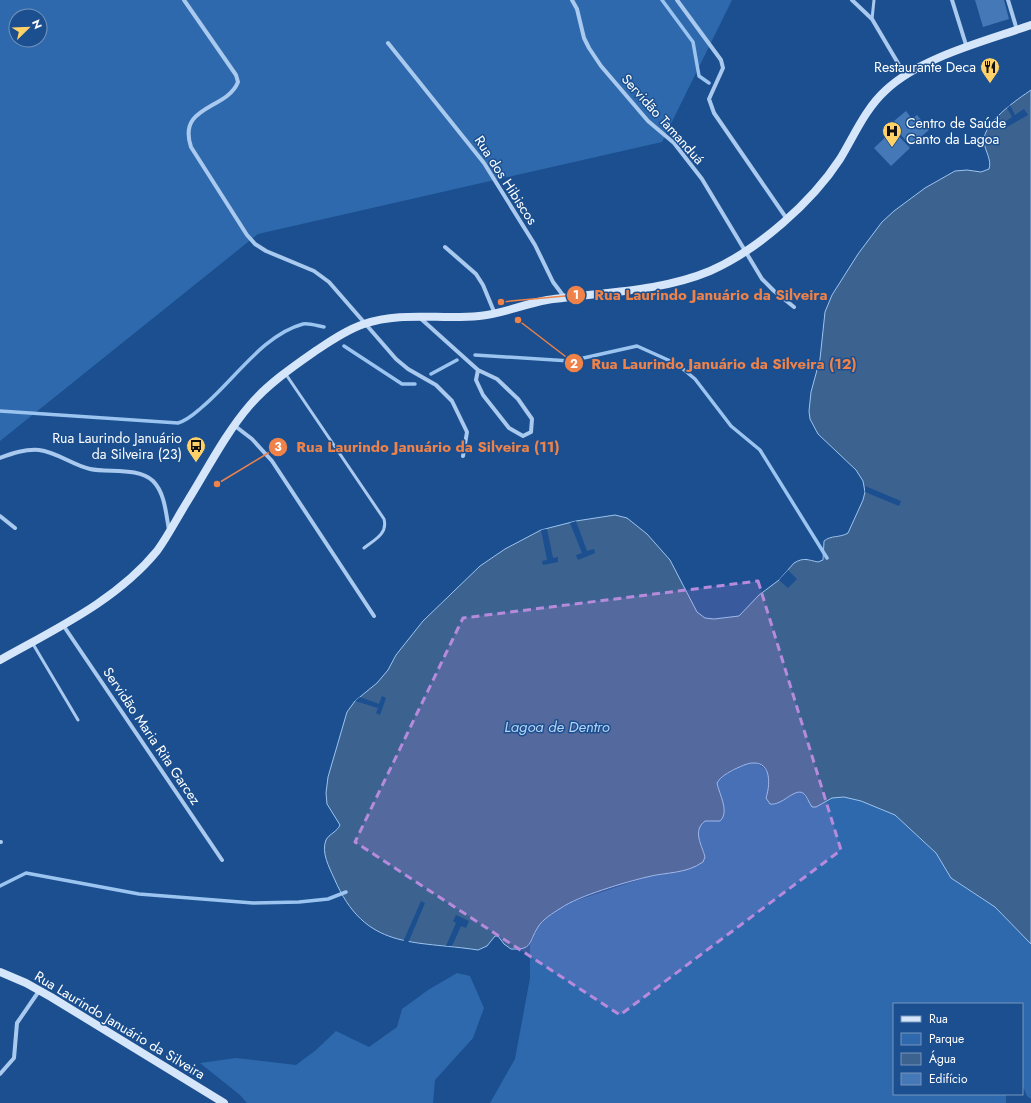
<svg xmlns="http://www.w3.org/2000/svg" width="1031" height="1103" font-family="Jost,sans-serif">
	<style>
		.green { fill: #2e69ad; fill-rule: evenodd }
		.water { fill: #3c6290; stroke: #9cc4f0 }
		.pier { fill: #1b4f8f }
		.lines { fill: none; stroke-linecap: round; stroke-linejoin: round }
		.stream { stroke: #9cc4f0; stroke-width: 3.5 }
		.building { fill: #4478b7 }
		.service { stroke: #a9c9ee; stroke-width: 3 }
		.minor { stroke: #a9c9ee; stroke-width: 4 }
		.secondary { stroke: #d6e6fa; stroke-width: 8 }
		.marked { fill: #b68bdc; fill-opacity: 0.2; stroke: #b68bdc; stroke-width: 3; stroke-dasharray: 8 5; stroke-linejoin: round }
		.labels { text-anchor: middle; stroke-width: 3; stroke-linejoin: round; paint-order: stroke }
		.poi-label { font-size: 14px; fill: #fff; stroke: #1b4f8f; text-anchor: end }
		.street-label { font-size: 14px; fill: #fff; stroke: #1b4f8f }
		.water-label { font-size: 15px; font-style: italic; fill: #b5d3f5; stroke: #1b4f8f }
		.leader { fill: none; stroke: #ee8249; stroke-width: 1.5 }
		.callout-dot { fill: #ee8249; stroke: #1b4f8f; stroke-width: 1.5 }
		.mark-label { font-size: 12px; text-anchor: middle; font-weight: bold; fill: #fff }
		.callout-label { font-size: 15px; text-anchor: middle; font-weight: bold; fill: #ee8249; stroke: #1b4f8f; stroke-width: 3; stroke-linejoin: round; paint-order: stroke }
	</style>
	<rect width="100%" height="100%" fill="#1b4f8f"/>
	<!-- green -->
	<path class="green" d="M0,0H732L662,142L258,234L0,441ZM16,16H40V40H16Z
		M754,763C771,768 772,783 766,798L782,801C809,783 797,796 816,807L832,798L844,797L861,801L895,815L936,853L951,878L995,907L1031,944V1099L1027,1096L1022,1084V1004H894V1094H1006V1103H490L515,1059L530,978V945L538,927L546,918L569,903L647,877L684,871L704,852L697,834L702,823L708,820L713,821L718,788L717,783L720,778L744,765Z
		M457,973L470,976L484,1008L473,1038L435,1080L433,1103H247L240,1095L200,1063L236,1058L296,1065L316,1050L336,1031L369,1047L397,1027L402,1009L428,990Z"/>
	<!-- water -->
	<path class="water" d="M1031,90V944L995,907L951,878L936,853L895,815L861,801L844,797L832,798L816,807H812C809,803 807,796 803,793C794,788 782,806 770,804L766,798C770,786 772,762 753,763C747,763 740,767 735,769C728,773 721,776 717,783C719,794 730,812 720,821H705C692,831 702,845 705,857L703,862C686,874 666,872 647,877C626,882 578,896 561,908C553,913 543,919 538,927C528,943 533,950 511,949L504,944L498,936H495L487,946L478,950C413,940 365,951 334,878C329,867 321,852 326,840C329,834 337,832 340,825L327,804L326,793L328,777L347,712L355,701L377,683L388,670L396,655L423,621L480,566L505,549L541,530L576,521L615,515L627,518L647,534L670,560L697,612L705,618L714,619L739,616L759,595L779,580L794,563C804,557 808,560 818,562L823,560L824,541C831,535 840,538 848,533L863,500L865,492L863,481L856,470L818,434L810,419L809,411L811,392L820,359L825,312L832,295L858,254L882,222L894,211L925,188L955,171L967,170L981,172L989,169C992,160 985,151 984,142C982,123 1018,99 1031,90Z"/>
	<!-- pier -->
	<path class="pier" d="M1010,105L1015,115L1024,109L1028,115L1005,128L1002,124L1012,117L1007,108Z
		M865,486L901,501L899,506L865,492Z
		M576,521L587,551L594,549L595,553L578,560L576,555L582,553L570,523Z
		M547,529L553,558L558,557V562L543,565L542,561L547,560L541,530Z
		M788,570L797,579L788,588L779,580Z
		M382,696L386,698L380,715L376,713L378,708L355,701L360,697L379,704Z
		M421,901L425,903L408,943L403,942Z
		M456,915L469,921L466,928L461,926L452,946H446L456,923L453,921Z"/>
	<g class="lines">
		<!-- stream -->
		<path class="stream" d="M662,0L693,42L699,76L709,83
			M344,346L402,384H415
			M475,355L570,361L637,346L677,364L695,379L731,426L760,450L827,558
			M431,374L457,360
			M0,411L178,423C188,420 194,414 201,408C233,382 262,335 303,324C309,323 318,326 324,327
			M0,886L26,873L139,894L253,903L299,902L328,899L346,892"/>
	</g>
	<!-- building -->
	<path class="building" d="M975,0H1004L1009,19L983,27Z
		M906,111L912,119L917,115L929,130L910,146L898,131L901,129L894,121Z
		M893,130L910,148L891,166L874,148Z"/>
	<g class="lines">
		<!-- service -->
		<path class="service" d="M872,19L874,0
			M285,373L384,519C388,534 374,540 364,548
			M33,644L78,720"/>
		<!-- minor -->
		<path class="minor" d="M184,0L236,75L238,82C227,110 177,105 191,147L247,235L255,244L266,251L314,271L329,282L396,359L408,369L436,385L452,401L467,432L463,456
			M572,0L577,9L584,38L589,48L601,66L648,121L674,143L702,179L762,279L774,291L794,307
			M677,0L721,60L723,68L709,99L714,113L787,219
			M852,0L872,19L905,75
			M952,0L967,48
			M1008,0L1017,30
			M388,43L484,163L535,245L553,282L565,298
			M445,247L476,274L483,285L495,314
			M419,317L478,370L497,379L518,399L532,419L531,432L523,436L509,428L483,395L476,380L478,370
			M235,426L252,439L272,461L374,616
			M0,458C13,453 25,449 39,450C57,452 72,465 90,469C109,473 138,467 153,481C165,493 166,514 169,530
			M0,516L15,528
			M63,625L222,860
			M0,842H1
			M0,1074L14,1058L17,1023L39,991"/>
		<!-- secondary -->
		<path class="secondary" d="M0,660C55,629 116,601 157,551C168,536 177,518 187,502C207,470 225,434 250,405C267,385 291,368 314,352C329,342 346,330 364,324C401,311 441,320 479,316C502,314 524,304 547,300C601,292 660,292 710,271C758,250 812,202 840,159C854,136 865,109 886,90C921,57 986,41 1031,25
			M0,972L26,983L51,997L224,1103"/>
	</g>
	<!-- marked area -->
	<path class="marked" d="M758,581L841,850L620,1015L355,842L463,618Z"/>
	<!-- icons -->
	<defs>
		<g id="restaurant-pin" transform="scale(1)"><path d="M0 17L-7.5 6A9.5 9.5 0 1 1 7.5 6Z" fill="#ffd166" stroke="#1b4f8f"/><path d="M-5-6h1v4h1v-4h1v4h1v-4h1v5L-1.5 .5V6h-2V.5L-5-1ZM5-6V6H3V1.5H1.5Q1.5-4 5-6Z" fill="#111"/></g>
		<g id="hospital-pin" transform="scale(1)"><path d="M0 17L-7.5 6A9.5 9.5 0 1 1 7.5 6Z" fill="#ffd166" stroke="#1b4f8f"/><path d="M-5-5h3v3.5h4V-5h3V5h-3V1.5h-4V5h-3Z" fill="#111"/></g>
		<g id="bus-pin" transform="scale(1)"><path d="M0 17L-7.5 6A9.5 9.5 0 1 1 7.5 6Z" fill="#ffd166" stroke="#1b4f8f"/><path d="M-5-6H5V4H4V6H2V4H-2V6H-4V4H-5ZM-3.5-4V0h7V-4ZM-3.5 1.2v1.5H-2V1.2ZM2 1.2v1.5H3.5V1.2Z" fill="#111"/></g>
	</defs>
	<g fill-rule="evenodd">
		<use href="#restaurant-pin" x="990" y="67"/>
		<use href="#hospital-pin" x="892" y="131"/>
		<use href="#bus-pin" x="196" y="446"/>
	</g>
	<g class="labels">
		<!-- poi labels -->
		<g class="poi-label">
			<text x="976" y="72">Restaurante Deca</text>
			<text x="906" y="128" text-anchor="start">Centro de Saúde<tspan x="906" dy="16">Canto da Lagoa</tspan></text>
			<text x="182" y="443">Rua Laurindo Januário<tspan x="182" dy="16">da Silveira (23)</tspan></text>
		</g>
		<!-- street labels -->
		<g class="street-label">
			<text transform="translate(663 119) rotate(48)" y="5">Servidão Tamanduá</text>
			<text transform="translate(506 180) rotate(57)" y="5">Rua dos Hibiscos</text>
			<text transform="translate(152 736) rotate(56)" y="5">Servidão Maria Rita Garcez</text>
			<text transform="translate(120 1025) rotate(31)" y="5">Rua Laurindo Januário da Silveira</text>
		</g>
		<!-- water labels -->
		<g class="water-label">
			<text x="557" y="732">Lagoa de Dentro</text>
		</g>
	</g>
	<!-- callouts -->
	<path class="leader" d="M501 302L576 295M518 320L574 363M217 484L278 447"/>
	<g class="callout-dot">
		<circle cx="501" cy="302" r="4"/>
		<circle cx="518" cy="320" r="4"/>
		<circle cx="217" cy="484" r="4"/>
		<circle cx="576" cy="295" r="10"/>
		<circle cx="574" cy="363" r="10"/>
		<circle cx="278" cy="447" r="10"/>
	</g>
	<g class="mark-label">
		<text x="576" y="299">1</text>
		<text x="574" y="368">2</text>
		<text x="278" y="451">3</text>
	</g>
	<g class="callout-label">
		<text x="711" y="300">Rua Laurindo Januário da Silveira</text>
		<text x="724" y="369">Rua Laurindo Januário da Silveira (12)</text>
		<text x="428" y="452">Rua Laurindo Januário da Silveira (11)</text>
	</g>
	<!-- legend -->
	<rect x="893" y="1003" width="130" height="92" fill="#1b4f8f" stroke="#7695bc"/>
	<rect x="901" y="1016" width="20" height="6" fill="#d6e6fa" stroke="#7695bc"/>
	<text x="929" y="1023" font-size="12" fill="#ffffff">Rua</text>
	<rect x="901" y="1033" width="20" height="12" fill="#2e69ad" stroke="#7695bc"/>
	<text x="929" y="1043" font-size="12" fill="#ffffff">Parque</text>
	<rect x="901" y="1053" width="20" height="12" fill="#3c6290" stroke="#7695bc"/>
	<text x="929" y="1063" font-size="12" fill="#ffffff">Água</text>
	<rect x="901" y="1073" width="20" height="12" fill="#4478b7" stroke="#7695bc"/>
	<text x="929" y="1083" font-size="12" fill="#ffffff">Edifício</text>
	<!-- north arrow -->
	<g transform="translate(28 28) rotate(67)"><circle r="19" fill="#1b4f8f" stroke="#7695bc"/>
	<path d="M0-3L7 15L0 10L-7 15Z" fill="#ffd166"/>
	<text y="-6" font-size="11" font-weight="bold" text-anchor="middle" fill="#ffffff">N</text>
	</g>
</svg>
